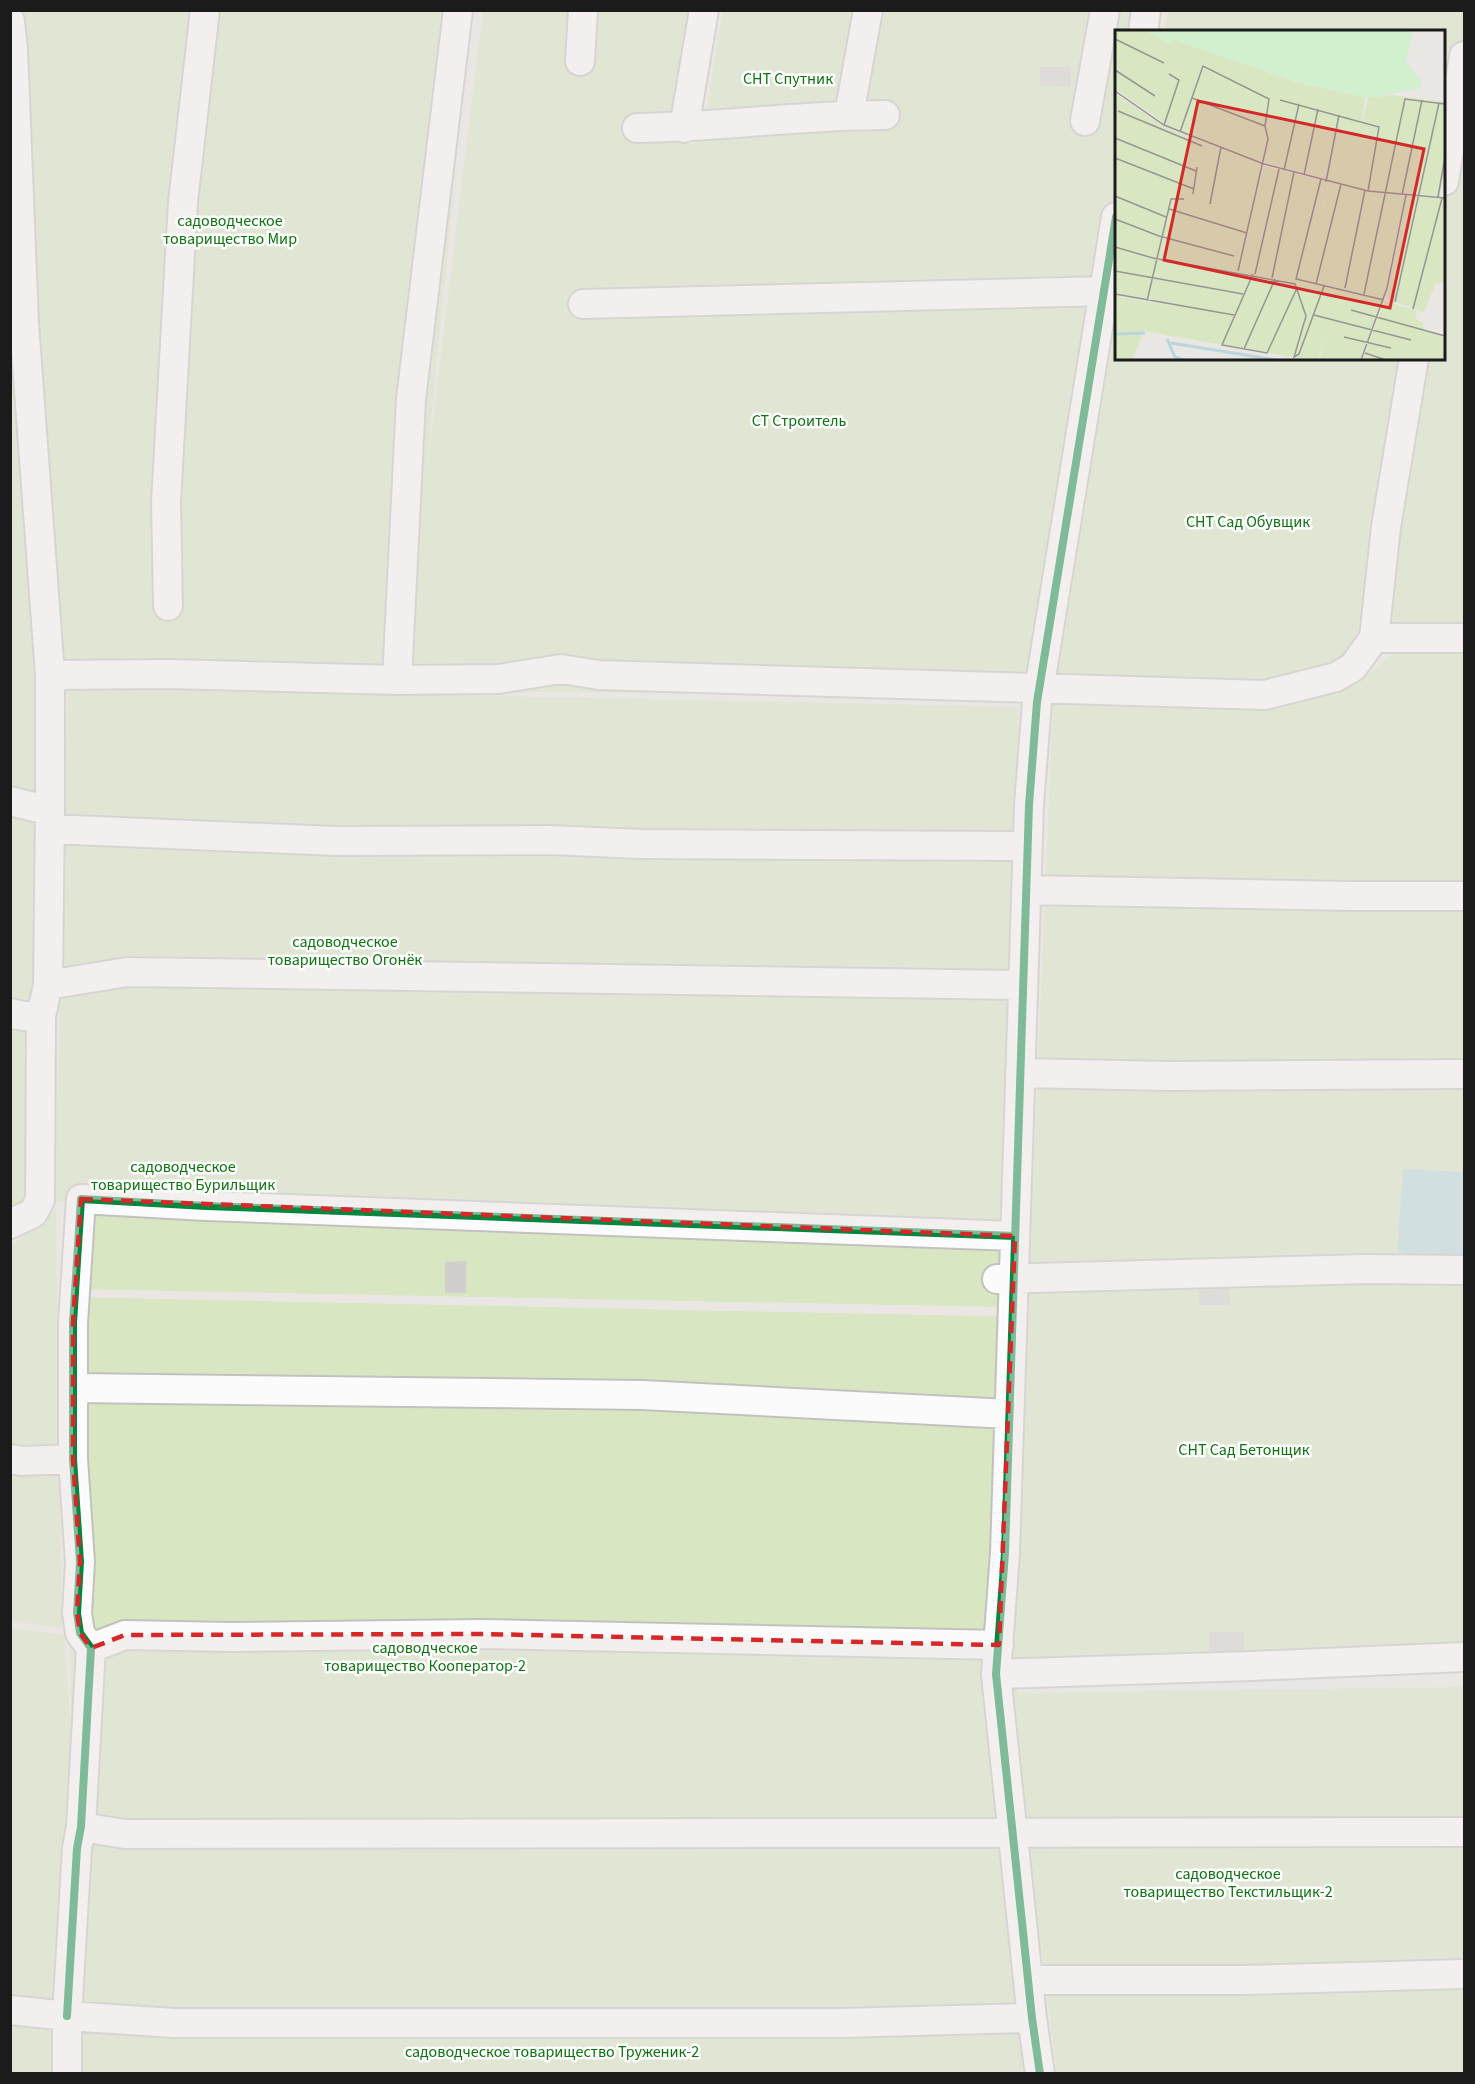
<svg xmlns="http://www.w3.org/2000/svg" width="1475" height="2084" font-family="'Source Sans 3',sans-serif">
	<style>
		.grass { fill: #d8e7c1 }
		.water { fill: #b7d7dd }
		.building { fill: #d2cecc }
		.lines { fill: none; stroke-linecap: round; stroke-linejoin: round }
		.minor-casing { stroke: #c2c1bf; stroke-width: 32 }
		.minor { stroke: #fcfbfb; stroke-width: 28 }
		.cycleway-casing { stroke: #fff; stroke-width: 11 }
		.cycleway { stroke: #00873e; stroke-width: 8 }
		.marked { fill: none; stroke: #d62828; stroke-width: 4.5; stroke-dasharray: 12 8; stroke-linejoin: round }
		.labels { text-anchor: middle; stroke-width: 5; stroke-linejoin: round; paint-order: stroke }
		.park-label { font-size: 16px; fill: #0d750e; stroke: #fff }
		.inset-river { fill: none; stroke: #b7d7dd; stroke-width: 3 }
		.inset-road { fill: none; stroke: #979593; stroke-width: 1.5 }
		.view { fill: #d62828; fill-opacity: 0.15; stroke: #d62828; stroke-width: 3 }
		.inset-edge { fill: none; stroke: #1b1b1b; stroke-width: 3 }
	</style>
	<rect width="100%" height="100%" fill="#e9e6e3"/>
	<!-- grass -->
	<path class="grass" d="M11,11H471L425,483L483,11H693L689,146L703,137L722,11H1136L1134,31L1116,32V178L1033,696L400,691L61,665L57,817L56,1157L68,687L1018,707L1015,1220L1003,1307L68,1289L67,1201H56L11,1239Z
		M1168,11H1464V628L1364,633L1335,670L1276,688L1056,684L1116,320V358H1444V32L1164,31Z
		M1398,649L1464,651V1671L1018,1682V1693L1464,1687V2073H1057L1018,1763L1017,2006L78,2009L59,2008L11,2001L10,1628L64,1635L72,1744L63,1297L1020,1317L1019,1517L1053,702L1339,690L1365,678Z
		M56,1209L62,1628L11,1621V1246Z
		M10,2017L56,2024L55,2073H11Z
		M80,2027L1021,2028L1029,2074H77Z"/>
	<!-- water -->
	<path class="water" d="M1403,1169L1463,1172L1464,1179V1255L1414,1256L1397,1251Z"/>
	<!-- building -->
	<path class="building" d="M1040,67H1071V87L1040,86Z
		M466,1261V1293H445V1262Z
		M1230,1289V1305H1199V1290Z
		M1209,1632H1244V1650L1209,1651Z"/>
	<g class="lines">
		<!-- minor casing -->
		<g class="minor-casing">
			<path id="minor" d="M10,21L13,49L24,323L50,675V811L48,985L41,1016L40,1200L33,1213L10,1224
				M1143,32L1146,10
				M580,61L583,10
				M849,115L868,10
				M1085,121L1105,10
				M637,128C720,127 802,115 885,115
				M684,128L704,10
				M1444,181L1464,56
				M583,304L1106,291
				M168,606L166,502L183,202L205,10
				M1374,638H1464
				M50,675L170,674L397,680L498,679L561,669L599,675L1265,695L1336,677L1353,667L1374,638L1386,527L1414,358
				M397,680L411,399L458,10
				M10,801L50,811
				M50,829L336,841L550,840L641,844L1027,846
				M1026,890L1350,896H1464
				M48,985L127,972L1023,985
				M10,1013L23,1016H41
				M1020,1073L1170,1076L1464,1074
				M997,1279L1367,1269L1464,1270
				M74,1388L642,1395L1009,1414
				M10,1459L21,1461L73,1459
				M91,1648L125,1635L231,1637L482,1634L999,1645
				M996,1674L1251,1666L1464,1657
				M81,1827L125,1834L1464,1832
				M1028,1980H1242L1464,1974
				M10,2010L67,2016L174,2023H841L1032,2018
				M67,2074V2016L77,1848L81,1827L91,1648L80,1633L77,1613L80,1562L73,1459V1323L81,1199L206,1206L1015,1236
				M1040,2074L1032,2018L996,1674L1005,1553L1029,805L1037,702L1116,217"/>
		</g>
		<!-- minor -->
		<use href="#minor" class="minor"/>
		<!-- cycleway casing -->
		<g class="cycleway-casing">
			<path id="cycleway" d="M67,2016L77,1848L81,1827L91,1648L80,1633L77,1613L80,1562L73,1459V1323L81,1199L206,1206L1015,1236
				M1040,2074L1032,2018L996,1674L1005,1553L1029,805L1037,702L1116,217"/>
		</g>
		<!-- cycleway -->
		<use href="#cycleway" class="cycleway"/>
	</g>
	<!-- marked area -->
	<path d="M0 0H1475V2084H0ZM81,1199L1015,1236L999,1645L482,1634L125,1635L91,1648L80,1633L77,1613L80,1562L73,1459V1323Z" fill="#e9e6e3" fill-opacity=".55" fill-rule="evenodd"/>
	<path class="marked" d="M81,1199L1015,1236L999,1645L482,1634L125,1635L91,1648L80,1633L77,1613L80,1562L73,1459V1323Z"/>
	<g class="labels">
		<!-- park labels -->
		<g class="park-label">
			<text x="788" y="84">СНТ Спутник</text>
			<text x="230" y="226">садоводческое<tspan x="230" dy="18">товарищество Мир</tspan></text>
			<text x="799" y="426">СТ Строитель</text>
			<text x="1248" y="527">СНТ Сад Обувщик</text>
			<text x="345" y="947">садоводческое<tspan x="345" dy="18">товарищество Огонёк</tspan></text>
			<text x="183" y="1172">садоводческое<tspan x="183" dy="18">товарищество Бурильщик</tspan></text>
			<text x="1244" y="1455">СНТ Сад Бетонщик</text>
			<text x="425" y="1653">садоводческое<tspan x="425" dy="18">товарищество Кооператор-2</tspan></text>
			<text x="1228" y="1879">садоводческое<tspan x="1228" dy="18">товарищество Текстильщик-2</tspan></text>
			<text x="552" y="2057">садоводческое товарищество Труженик-2</text>
		</g>
	</g>
	<!-- overview -->
	<g transform="translate(1115 30)">
		<rect width="330" height="330" fill="#e9e6e3"/>
		<path d="M0,0H30L55,14L57,9L181,52L250,67L247,90L260,94L248,90L253,68L276,65L330,72V141L325,166L270,162L290,166L268,270L245,330H204L219,285L203,330H178L185,310L177,327L29,301L17,330H0V266L63,277L0,263V216H4L0,215V63L48,96L148,134L143,162L149,136L214,152L190,252L215,150L149,132L156,69L148,132L52,95L0,58ZM292,166L330,168V251L320,255L309,282L271,268ZM270,271L302,281L300,288L308,293L309,299L330,308V330H247Z" fill="#d8e7c1"/>
		<path d="M30,0H298L291,31L305,50L307,58L253,68L181,52L58,9L56,15Z" fill="#d0f0ce"/>
		<path class="inset-river" d="M0,304L30,303M52,309L60,327L69,330M56,313L161,330"/>
		<path class="inset-road" d="M0,9L49,33M0,40L40,66M0,61L49,95L149,134L253,161L330,168M77,68L150,96M165,70L264,97L253,161M3,81L87,116M49,95L64,50L54,44M65,102L88,36L154,69L150,96L153,109L123,241M0,108L81,141M0,128L79,159M169,140L184,74M189,145L203,79M206,149L181,249L269,270M211,152L224,85M78,164L82,137M287,165L307,70M0,166L51,187M323,167L330,127M95,174L106,117M54,179L132,203M0,189L44,206L119,226M0,217L38,228L180,254L191,286L179,327L184,324L209,256M0,241L128,264M138,244L107,315L152,323L182,258M140,244L164,139M157,248L179,142M201,254L226,154M230,258L250,160M0,264L119,285M249,264L290,69L330,74M32,271L56,169H69M280,272L324,73M298,279L327,168M236,280L330,306M199,285L296,310M229,307L276,318M129,319L160,249M250,323L271,330M246,330L272,258L291,165"/>
		<path class="view" d="M83,71L309,119L275,278L49,230Z"/>
		<rect width="330" height="330" class="inset-edge"/>
	</g>
	<!-- border -->
	<rect width="1475" height="2084" fill="none" stroke="#1b1b1b" stroke-width="24"/>
</svg>
